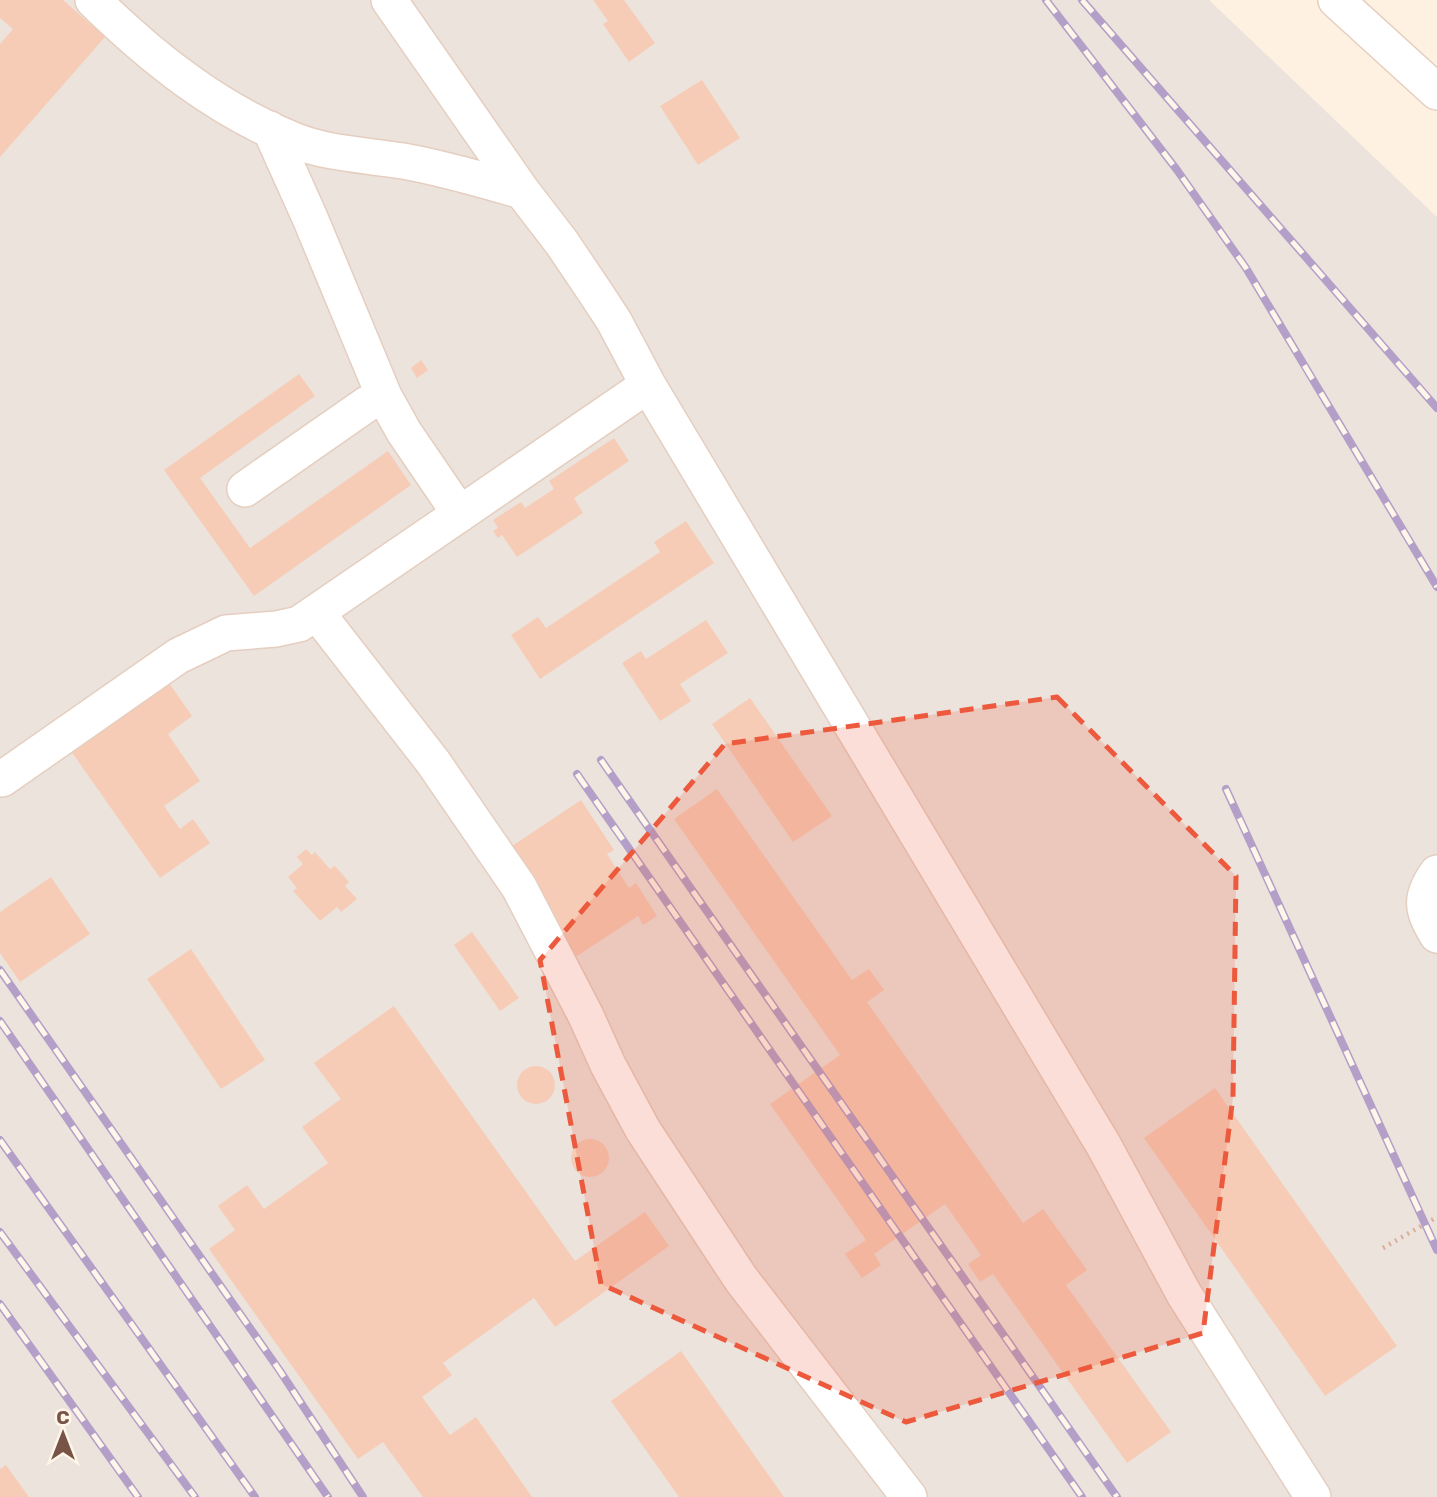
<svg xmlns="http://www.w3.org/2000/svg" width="1437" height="1497" font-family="Rubik,sans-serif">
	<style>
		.industrial { fill: #ece3dd }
		.building { fill: #f6ccb6 }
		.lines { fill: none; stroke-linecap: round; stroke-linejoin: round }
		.minor-casing { stroke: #e5cebf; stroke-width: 38 }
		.path { stroke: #dbaf99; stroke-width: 4.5; stroke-dasharray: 2 5; stroke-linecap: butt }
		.minor { stroke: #fff; stroke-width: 35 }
		.rail-casing { stroke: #b39fc8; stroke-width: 8 }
		.rail { stroke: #fff5e9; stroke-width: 5; stroke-dasharray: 16; stroke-linecap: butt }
		.marked { fill: #ed593c; fill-opacity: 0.2; stroke: #ed593c; stroke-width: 5; stroke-dasharray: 14 9; stroke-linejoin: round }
	</style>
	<rect width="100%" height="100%" fill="#fef1e1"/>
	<!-- industrial -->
	<path class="industrial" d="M0,0H1209L1437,217V1497H0Z"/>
	<!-- building -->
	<path class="building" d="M0,0H63L105,37L0,157V44L13,29L0,18Z
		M593,0H624L655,43L629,62L603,24L608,21Z
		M702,80L740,138L698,165L660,106Z
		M421,360L428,370L417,378L411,368Z
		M299,374L315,396L200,478L250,548L388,451L411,485L254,596L164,470Z
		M614,438L629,461L574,498L583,513L517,557L502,535L498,538L493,531L498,528L493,520L521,502L525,508L554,489L549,481Z
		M686,521L714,563L540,679L511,635L538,617L546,628L660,552L654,542Z
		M706,620L728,653L680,684L691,701L660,721L622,663L641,651L646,659Z
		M169,683L192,716L168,734L200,781L164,806L180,829L193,819L210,843L160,878L71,751Z
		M750,698L832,816L793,842L712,724Z
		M717,789L852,980L869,969L884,990L867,1002L1023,1223L1043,1209L1087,1270L1066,1285L1171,1432L1127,1463L993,1274L980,1282L968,1264L981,1255L945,1204L874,1254L881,1265L862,1278L845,1254L866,1240L770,1104L840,1055L674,819Z
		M581,800L614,850L607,854L629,888L636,883L657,916L643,925L638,916L577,956L506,850Z
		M306,849L312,855L315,852L330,869L335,866L349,882L345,886L357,899L341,912L337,907L320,921L293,891L297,888L288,877L303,864L297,857Z
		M51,877L90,934L20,982L0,953V912Z
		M472,932L519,998L500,1011L454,945Z
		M191,949L265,1060L221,1089L147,979Z
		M394,1006L575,1261L645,1212L669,1246L555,1327L534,1298L443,1363L452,1375L422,1397L450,1435L476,1417L532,1497H423L383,1442L358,1459L209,1249L235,1230L218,1206L247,1185L264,1209L328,1163L302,1127L341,1099L314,1063Z
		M517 1085a19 19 0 1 1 38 0a19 19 0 1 1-38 0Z
		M1215,1088L1397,1346L1325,1396L1144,1138Z
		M571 1158a19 19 0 1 1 38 0a19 19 0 1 1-38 0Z
		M681,1351L784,1497H679L611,1401Z
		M6,1465L29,1497H0V1469Z"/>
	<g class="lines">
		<!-- minor casing -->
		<g class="minor-casing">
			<path id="minor" d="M93,0C151,57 216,109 293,140C327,154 366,155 403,161C443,168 483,180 522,191
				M389,0L522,191L562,243L595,292L614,321L648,385L1104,1146L1184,1294L1313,1497
				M1336,0L1437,92
				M270,129L310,218L384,396L404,432L460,514
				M245,489L367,404L384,396
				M317,613L433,762L519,887L586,1016L608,1065L643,1130L741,1279L909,1497
				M2,779L178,656L226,633L276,629L299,624L648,385
				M1437,873C1419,898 1422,910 1437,935"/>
		</g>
		<!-- path -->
		<path class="path" d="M1383,1248L1437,1217"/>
		<!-- minor -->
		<use href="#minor" class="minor"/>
		<!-- rail casing -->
		<g class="rail-casing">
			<path id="rail" d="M1046,0L1177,170L1246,268L1437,587
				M1082,0L1437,408
				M601,760L1117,1497
				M577,774L1082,1497
				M1226,789L1437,1250
				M0,970L280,1371L363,1497
				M0,1021L328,1497
				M0,1140L255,1497
				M0,1232L195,1497
				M0,1304L138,1497"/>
		</g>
		<!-- rail -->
		<use href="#rail" class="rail"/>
	</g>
	<!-- marked area -->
	<path class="marked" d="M1057,697L1236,876L1233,1097L1203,1333L906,1422L601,1284L540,960L725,744Z"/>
	<!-- north arrow -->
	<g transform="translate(63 1434)" stroke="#fff5e9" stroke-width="5" paint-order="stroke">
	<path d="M0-5L12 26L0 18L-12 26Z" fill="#785446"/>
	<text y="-10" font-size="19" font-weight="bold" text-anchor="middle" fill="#785446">С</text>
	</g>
</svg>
